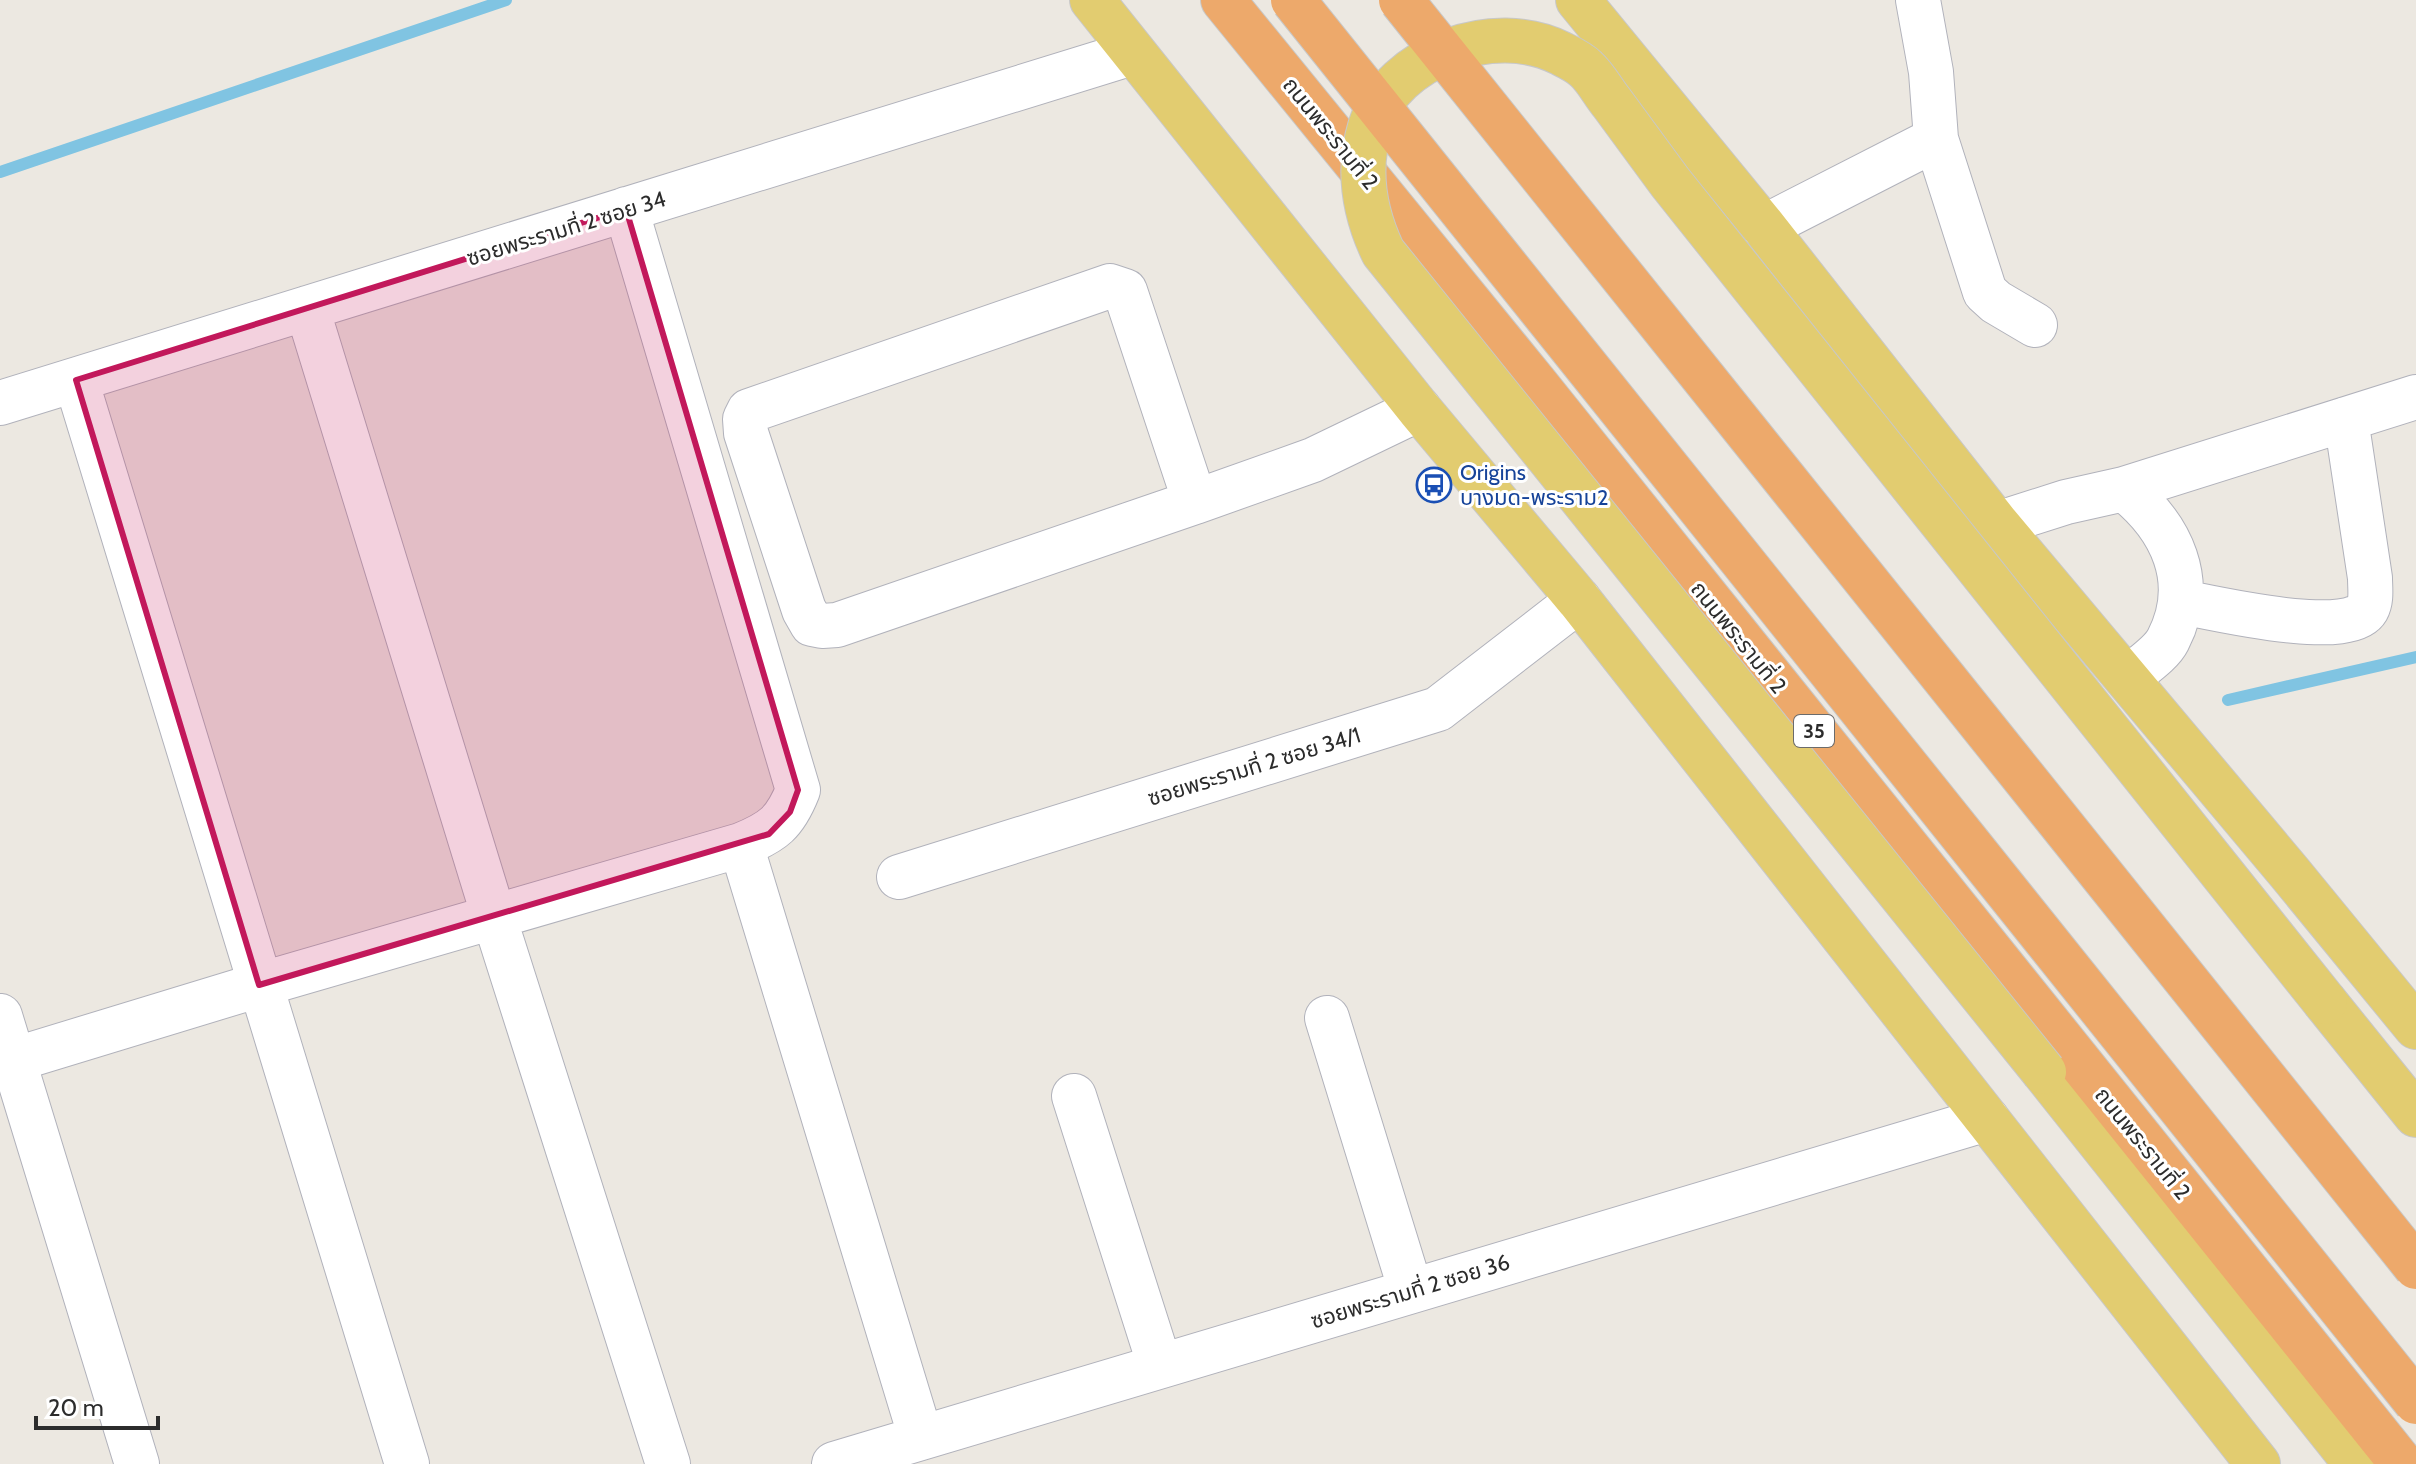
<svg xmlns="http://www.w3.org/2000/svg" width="2416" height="1464" font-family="Cabin,'Noto Sans Thai',sans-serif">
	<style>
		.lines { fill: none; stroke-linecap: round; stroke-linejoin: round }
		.stream { stroke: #80c4e2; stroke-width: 12 }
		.minor-casing { stroke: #b1b2bb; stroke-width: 46 }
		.major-casing { stroke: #c8c8c8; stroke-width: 46 }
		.highway-casing { stroke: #c8c8c8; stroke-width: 46 }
		.minor { stroke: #fff; stroke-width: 44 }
		.major { stroke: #e2cc70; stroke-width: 44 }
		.highway { stroke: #eda96b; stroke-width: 44 }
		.major-bridge-casing { stroke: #c8c8c8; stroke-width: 46; stroke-linecap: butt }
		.highway-bridge-casing { stroke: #c8c8c8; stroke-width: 46; stroke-linecap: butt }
		.major-bridge { stroke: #e2cc70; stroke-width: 44 }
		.highway-bridge { stroke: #eda96b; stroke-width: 44 }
		.marked { fill: #c2185b; fill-opacity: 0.2; stroke: #c2185b; stroke-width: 6; stroke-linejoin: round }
		.labels { text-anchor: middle; stroke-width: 6; stroke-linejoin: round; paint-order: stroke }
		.shield { fill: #fff; stroke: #6b6b6b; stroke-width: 2 }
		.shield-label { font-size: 20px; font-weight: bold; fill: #2c2c2c }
		.street-label { font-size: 22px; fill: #2c2c2c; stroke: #fff }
		.transit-label { font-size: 22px; fill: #164399; stroke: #fff; text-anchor: start }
	</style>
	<rect width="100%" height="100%" fill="#ece8e1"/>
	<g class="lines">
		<!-- stream -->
		<path class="stream" d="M0,172L506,0
			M2228,700L2416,657"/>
		<!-- minor casing -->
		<g class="minor-casing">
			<path id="minor" d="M1936,139L1985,292L1996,302L2035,325
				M1764,227L1936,139L1931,72L1918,0
				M1110,286L1125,291L1128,300L1195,502L837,625L822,626L812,624L804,610L746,433L745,419L749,411Z
				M307,308L494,917L668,1464
				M76,380L407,1464
				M0,403L1132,53
				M2124,489L2416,397
				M1195,502L1313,460L1419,409
				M1997,524L2066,502L2124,489C2172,527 2198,582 2168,640C2161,654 2140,667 2128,678
				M2182,602C2214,608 2349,640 2367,609C2372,600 2370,588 2370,578L2346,419
				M741,845L921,1438
				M899,877L1438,709L1579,600
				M0,1016L137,1464
				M1327,1018L1411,1291
				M0,1064L259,985L741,845C773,832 785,823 798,790L626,209
				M1074,1096L1160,1366
				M834,1464L1987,1119"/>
		</g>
		<!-- major casing -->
		<g class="major-casing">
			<path id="major" d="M1092,0L1419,409L1579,600L2258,1464
				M1578,0L1764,227L1997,524L2289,872L2416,1027
				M2325,1002L2416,1115
				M2044,1072L2356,1464"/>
		</g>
		<!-- highway casing -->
		<g class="highway-casing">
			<path id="highway" d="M1223,0L1536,384L2402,1464"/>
		</g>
		<!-- minor -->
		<use href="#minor" class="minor"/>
		<!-- major -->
		<use href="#major" class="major"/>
		<!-- highway -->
		<use href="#highway" class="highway"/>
		<!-- major-bridge casing -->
		<g class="major-bridge-casing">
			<path id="major-bridge" d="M2044,1072L1383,252C1364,212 1357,170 1370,127C1393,55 1495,20 1560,53C1568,57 1579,62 1586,69C1596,78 1603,92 1612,103C1631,129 1651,156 1670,182L2325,1002"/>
		</g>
		<!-- highway-bridge casing -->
		<g class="highway-bridge-casing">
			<path id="highway-bridge" d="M1293,0L2416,1402
				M1401,0L2416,1267"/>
		</g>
		<!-- major-bridge -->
		<use href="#major-bridge" class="major-bridge"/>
		<!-- highway-bridge -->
		<use href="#highway-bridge" class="highway-bridge"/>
	</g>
	<!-- marked area -->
	<path class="marked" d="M626,209L798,790L790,812L769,834L259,985L76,380Z"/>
	<!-- icons -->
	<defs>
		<g id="bus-ring" transform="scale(1.8)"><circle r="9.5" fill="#fff" stroke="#1a4fb4" stroke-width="1.5"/><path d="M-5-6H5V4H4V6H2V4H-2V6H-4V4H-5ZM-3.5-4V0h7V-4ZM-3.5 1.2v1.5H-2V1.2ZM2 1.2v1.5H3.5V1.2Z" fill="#1a4fb4"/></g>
	</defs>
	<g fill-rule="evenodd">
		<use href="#bus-ring" x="1434" y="485"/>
	</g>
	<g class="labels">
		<!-- shield labels -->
		<rect class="shield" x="1794" y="715" width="40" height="32" rx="6"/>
		<g class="shield-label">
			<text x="1814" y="738">35</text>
		</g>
		<!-- street labels -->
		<g class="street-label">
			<text transform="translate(1331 133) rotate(51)" y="8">ถนนพระรามที่ 2</text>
			<text transform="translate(566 228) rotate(-17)" y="8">ซอยพระรามที่ 2 ซอย 34</text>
			<text transform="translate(1739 637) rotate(51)" y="8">ถนนพระรามที่ 2</text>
			<text transform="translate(1254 766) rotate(-17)" y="8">ซอยพระรามที่ 2 ซอย 34/1</text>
			<text transform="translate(2143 1143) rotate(51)" y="8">ถนนพระรามที่ 2</text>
			<text transform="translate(1410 1291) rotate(-17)" y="8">ซอยพระรามที่ 2 ซอย 36</text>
		</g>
		<!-- transit labels -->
		<g class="transit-label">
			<text x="1460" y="480">Origins<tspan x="1460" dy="25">บางมด-พระราม2</tspan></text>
		</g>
	</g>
	<!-- scale -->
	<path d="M36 1416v12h122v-12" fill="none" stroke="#2c2c2c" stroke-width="4"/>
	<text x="48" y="1416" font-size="24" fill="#2c2c2c" stroke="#ffffff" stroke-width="6" paint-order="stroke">20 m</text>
</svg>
